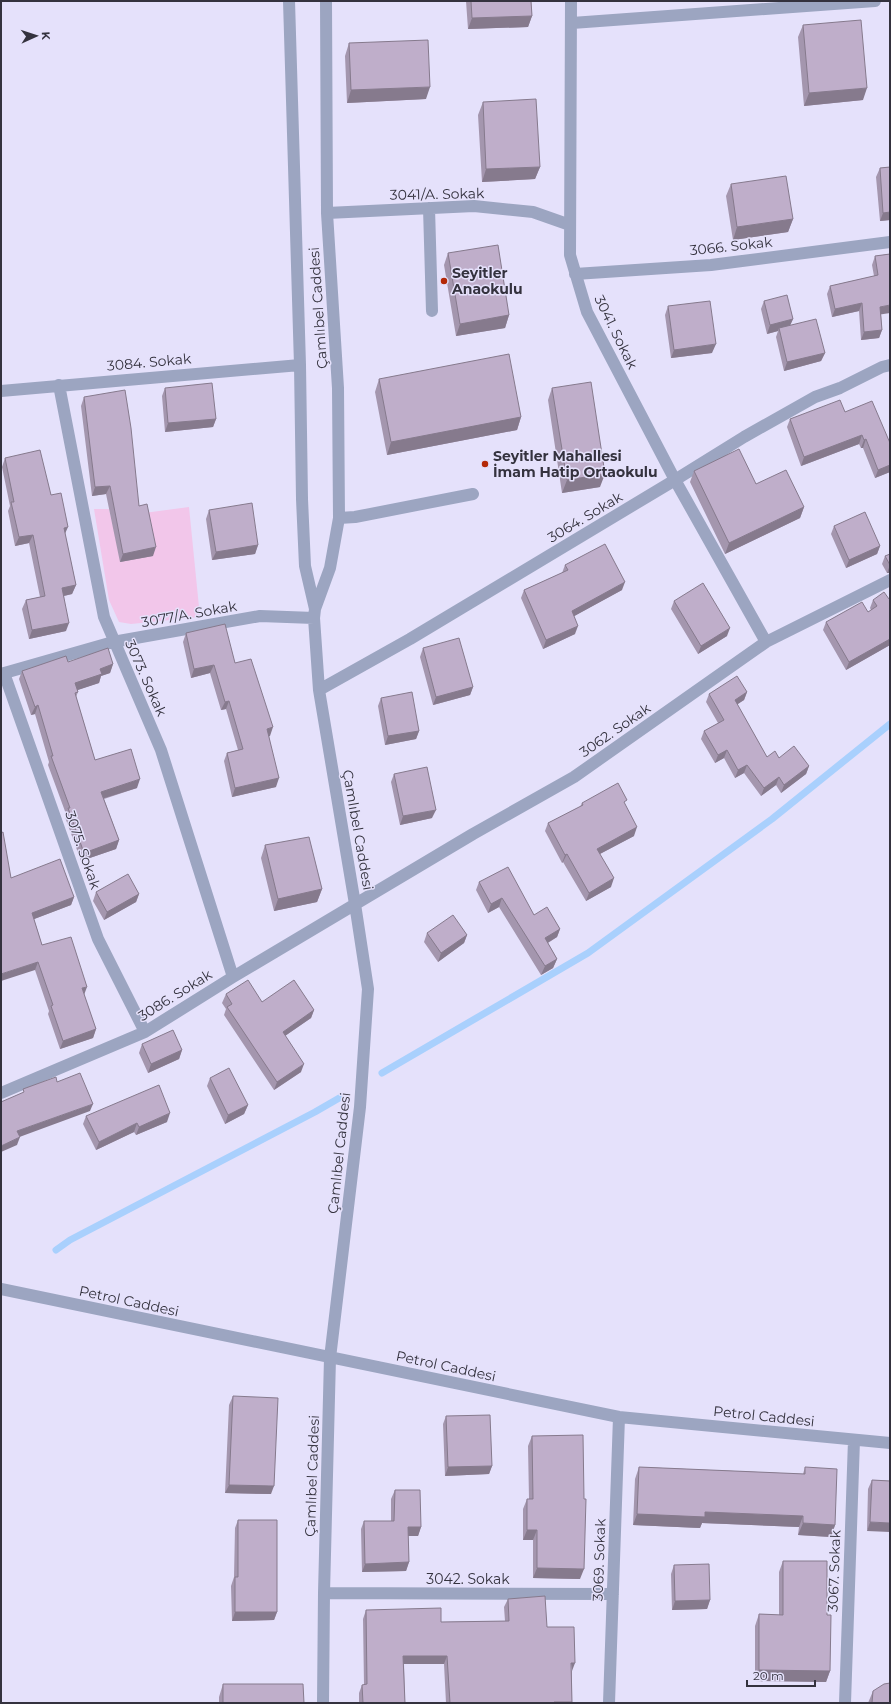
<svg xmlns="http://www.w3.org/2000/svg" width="891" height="1704" font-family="Montserrat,sans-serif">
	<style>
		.green { fill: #f2c6ea }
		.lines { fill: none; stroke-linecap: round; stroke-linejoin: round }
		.stream { stroke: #a9d0fd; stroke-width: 7 }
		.minor { stroke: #9ca5c1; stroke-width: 12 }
		.wall { fill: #a496ae }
		.shaded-wall { fill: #867a8d }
		.building { fill: #bfaeca; stroke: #867a8d }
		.poi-dot { fill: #b42807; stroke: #e5e1fb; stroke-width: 1.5 }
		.labels { text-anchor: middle; stroke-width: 3; stroke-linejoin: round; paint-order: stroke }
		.street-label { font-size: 14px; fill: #34323e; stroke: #e5e1fb }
		.poi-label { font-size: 14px; font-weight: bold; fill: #34323e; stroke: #e5e1fb; text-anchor: start }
	</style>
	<rect width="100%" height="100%" fill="#e5e1fb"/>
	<!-- green -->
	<path class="green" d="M189,507L200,617L131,624L119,622L109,600L94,509H109L121,562L144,513Z"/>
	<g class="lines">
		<!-- stream -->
		<path class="stream" d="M382,1073L588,953L772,819L890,724
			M56,1250L70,1240L315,1112L341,1097"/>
		<!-- minor -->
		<path class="minor" d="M289,1L300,365L302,499L305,566L315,609L330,568L339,518L338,388L327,213L326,1
			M571,1L570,255L587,312L675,480L766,642
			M572,23L875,1
			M429,208L432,311
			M327,213L474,206L533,212L570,225
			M575,274L711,265L890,242
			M59,385L104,617L161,750L233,977
			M1,391L300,365
			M339,518L355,517L473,494
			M315,609L314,618L319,690L355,904L368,989L360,1107L330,1358L324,1593L323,1703
			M4,673L98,939L145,1032
			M1,674L113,642L260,616L314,618
			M319,690L410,639L675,480L744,437L815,397L840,388L882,367L890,365
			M1,1093L145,1032L233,977L473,834L574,777L766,642L890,580
			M1,1289L619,1417L890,1443
			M324,1593L613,1594
			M609,1703L619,1417
			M845,1703L854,1440"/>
	</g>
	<!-- wall -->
	<path class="wall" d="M466,1H531L532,16L528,27L468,29Z
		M803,25L863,100L804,106L798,37Z
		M349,43L426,99L347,103L345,56Z
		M483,102L540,167L535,179L482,182L478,115Z
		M890,167V220L880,221L876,177L880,168Z
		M731,184L793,219L788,232L733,240L726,196Z
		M448,253L509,315L505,328L456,336L444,265Z
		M890,254L881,314L882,330L879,338L861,340L859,311L832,317L827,294L830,286L874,276L872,265L875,256Z
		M764,301L793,319L790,325L825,353L821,361L784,371L776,337L778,331L767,334L761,309Z
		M668,306L712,353L671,358L665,315Z
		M379,379L521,417L517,430L387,455L375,392Z
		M165,388L216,419L213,427L165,432L162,396Z
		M552,388L600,487L562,493L548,400Z
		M84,397L139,506L153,556L120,562L106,494L92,496L81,406Z
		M845,412L890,443V472L875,478L863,448H861L859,444L801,466L787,427L790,419Z
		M5,458L51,495L65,534L76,585L72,594L64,596L66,631L29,639L22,609L26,600L40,597L29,543L15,546L8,511L10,506L2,467Z
		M694,471L804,507L800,518L725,554L690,482Z
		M209,510L258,545L255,554L212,560L206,519Z
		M834,526L880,546L877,554L846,568L831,534Z
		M890,554V573H887L882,564L885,556Z
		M565,565L622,590L574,616L575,634L543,649L521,598L524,590L562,573Z
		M890,598V645L846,670L823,630L826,622L868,612L871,610L870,608L873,600L889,599Z
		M674,601L727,636L698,654L671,609Z
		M186,633L235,663L270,736H269L276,787L232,797L224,761L227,753L238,750L226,709L221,710L210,673L191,678L183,642Z
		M423,648L473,687L470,695L433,705L420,657Z
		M68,662L113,664L110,673L101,676L99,683L77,690L78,692L76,697L95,760L137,788L104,799L119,840L116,849L81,861L65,817L66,814L48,765L49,762L35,714L31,715L19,679L22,671Z
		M747,692L744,700L737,704L767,757L779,758L809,766L806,774L781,793L776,785L761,796L744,773L735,778L724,758L715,763L701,739L704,731L718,723L706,702L709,694Z
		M381,698L419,731L416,739L385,745L378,706Z
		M394,774L432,818L400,825L391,782Z
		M582,803L625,805L634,836L600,854L611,887L586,901L563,862L562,863L545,831L548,823L580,807Z
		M265,845L322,889L317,902L274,911L261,858Z
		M11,878L74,897L71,905L34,919L42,945L84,995L96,1029L93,1038L60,1049L48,1014L49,1011L35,970Z
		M479,882L534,915L560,929L557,937L548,943L557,959L553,968L541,975L499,907L488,913L476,890Z
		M96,892L139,894L136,902L104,920L93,901Z
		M427,933L467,935L464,943L438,962L424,942Z
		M226,994L262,1002L314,1010L311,1018L285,1036L301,1072L274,1090L224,1015L226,1009L222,1003Z
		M142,1044L182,1050L179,1059L148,1073L139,1053Z
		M210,1078L248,1105L244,1114L225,1124L207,1086Z
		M86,1116L167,1122L136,1135L134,1132L96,1150L83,1124Z
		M233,1396L271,1494L225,1493L229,1405Z
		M446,1416L492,1466L489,1474L445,1476L443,1424Z
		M532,1436L580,1579L533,1578V1540H523V1509L527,1499H529L528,1446Z
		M639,1467L803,1474L805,1467L835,1525L831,1537L798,1535L799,1527L702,1523L700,1528L633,1525L635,1479Z
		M872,1480L890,1481L867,1531L868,1489Z
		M395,1490L421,1527L418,1536H408L409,1562L406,1571L362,1572L361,1529L364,1521H391V1499Z
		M238,1520L277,1612L274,1620L232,1621L231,1586L234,1577L235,1528Z
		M783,1561L830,1671L826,1682L755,1681V1626L759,1614L779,1615V1572Z
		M674,1565L710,1600L707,1609L672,1610L671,1574Z
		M508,1599L547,1627L572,1671V1703H446L444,1664H404L405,1703H359V1693L362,1685H364L363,1619L366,1610L441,1622L505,1621L504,1607Z
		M223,1684L304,1703H219V1697Z
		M873,1691L890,1703H868Z"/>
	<!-- shaded-wall -->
	<path class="shaded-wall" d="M532,16L528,27L468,29L472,18Z
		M430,87L426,99L347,103L351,90Z
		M867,88L863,100L804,106L809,93Z
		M540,167L535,179L482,182L486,169Z
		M890,212V220L880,221L883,213Z
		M793,219L788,232L733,240L737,227Z
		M862,303L859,311L832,317L835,309Z
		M890,305V313L877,315L880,307Z
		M509,315L505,328L456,336L460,324Z
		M793,319L789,328H779L778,331L767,334L770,325Z
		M882,330L879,338L861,340L864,332Z
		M716,344L712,353L671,358L674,350Z
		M825,353L821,361L784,371L787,362Z
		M521,417L517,430L387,455L391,442Z
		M216,419L213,427L165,432L168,423Z
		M862,435L859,444L801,466L804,457Z
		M866,439L863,448H861L864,440Z
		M890,465V472L875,478L878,470Z
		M605,474L600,487L562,493L567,480Z
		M110,486L106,494L92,496L95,487Z
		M804,507L800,518L725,554L729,543Z
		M68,527L64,536V528Z
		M33,535L29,543L15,546L19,537Z
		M258,545L255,554L212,560L216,552Z
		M880,546L877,554L846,568L849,560Z
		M156,547L153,556L120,562L123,554Z
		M890,565V573H887Z
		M625,582L622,590L569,619L572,611Z
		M76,585L72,594L59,597L62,588Z
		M69,623L66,631L29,639L32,630Z
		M578,626L575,634L543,649L546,640Z
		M730,628L727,636L698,654L701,646Z
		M890,639V645L846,670L849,662Z
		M113,664L110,673L101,676L99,683L72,692L75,683L100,669Z
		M214,665L210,673L191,678L194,669Z
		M473,687L470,695L433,705L436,697Z
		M747,692L744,700L732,708L735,700Z
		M229,701L226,709L221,710L225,702Z
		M38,705L35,714L31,715L35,707Z
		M273,727L270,736L264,738L267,729Z
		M419,731L416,739L385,745L388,736Z
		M727,750L724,758L715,763L718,755Z
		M747,765L744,773L735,778L738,770Z
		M809,766L806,774L781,793L784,785Z
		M779,777L776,785L761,796L764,788Z
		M279,778L276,787L232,797L235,788Z
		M140,779L137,788L98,800L101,792Z
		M436,810L432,818L400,825L403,816Z
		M637,827L634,836L594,857L597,849Z
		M119,840L116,849L81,861L84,853Z
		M567,854L563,862L562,863L565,855Z
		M614,878L611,887L586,901L589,893Z
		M322,889L317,902L274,911L278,899Z
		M139,894L136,902L104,920L107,912Z
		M74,897L71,905L29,921L32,913Z
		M502,898L499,907L488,913L491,904Z
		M560,929L557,937L542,946L545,938Z
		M467,935L464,943L438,962L441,953Z
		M557,959L553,968L541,975L545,966Z
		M38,962L35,970L1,981V974Z
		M87,987L84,995L82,988Z
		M314,1010L311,1018L279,1040L283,1032Z
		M96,1029L93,1038L60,1049L63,1041Z
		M182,1050L179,1059L148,1073L151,1064Z
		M304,1064L301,1072L274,1090L277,1082Z
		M93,1104L90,1111L14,1139L17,1131Z
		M248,1105L244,1114L225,1124L228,1115Z
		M170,1113L167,1122L136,1135L139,1127Z
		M137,1123L134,1132L96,1150L99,1142Z
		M20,1137L17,1145L1,1152V1146Z
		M492,1466L489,1474L445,1476L448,1467Z
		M229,1485L274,1486L271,1494L225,1493Z
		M705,1512L803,1516L799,1527L702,1523L700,1528L633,1525L637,1514Z
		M870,1522L890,1523V1532L867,1531Z
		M803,1523L835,1525L831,1537L798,1535Z
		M408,1527H421L418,1536H405Z
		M527,1530H537L533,1540H523Z
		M409,1562L406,1571L362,1572L365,1564Z
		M537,1568L584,1569L580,1579L533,1578Z
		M710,1600L707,1609L672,1610L675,1601Z
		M235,1612H277L274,1620L232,1621Z
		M403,1656H447L444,1664H400Z
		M571,1663H575L572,1671Z
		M759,1670L830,1671L826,1682L755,1681Z
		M554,1702H572V1703H554Z"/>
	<!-- building -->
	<path class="building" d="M471,1H531L532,16L472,18Z
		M861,20L867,88L809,93L803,25Z
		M428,40L430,87L351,90L349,43Z
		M536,99L540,167L486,169L483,102Z
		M890,167V212L883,213L880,168Z
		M786,176L793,219L737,227L731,184Z
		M498,245L509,315L460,324L448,253Z
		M890,254V305L880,307L882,330L864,332L862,303L835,309L830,286L878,275L875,256Z
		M787,295L793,319L770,325L764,301Z
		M710,301L716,344L674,350L668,306Z
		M816,319L825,353L787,362L779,328Z
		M509,354L521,417L391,442L379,379Z
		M591,382L605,474L567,480L552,388Z
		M212,383L216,419L168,423L165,388Z
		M125,390L131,428L139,506L147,504L156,547L123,554L110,486L95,487L84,397Z
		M840,400L845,412L872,401L890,443V465L878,470L866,439L864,440L862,435L804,457L790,419Z
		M739,449L756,484L786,470L804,507L729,543L694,471Z
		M40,450L51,495L61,493L68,527L64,528L76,585L62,588L69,623L32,630L26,600L45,596L33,535L19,537L11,502H14L5,458Z
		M252,503L258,545L216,552L209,510Z
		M865,512L880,546L849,560L834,526Z
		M605,544L625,582L572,611L578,626L546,640L524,590L568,570L565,565Z
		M890,554V565L885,556Z
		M703,583L730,628L701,646L674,601Z
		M884,592L889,599L890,598V639L849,662L826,622L862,602L868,612L877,606L873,600Z
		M225,624L235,663L251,659L273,727L267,729L279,778L235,788L227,753L243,749L229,701L225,702L214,665L194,669L186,633Z
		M459,638L473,687L436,697L423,648Z
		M108,648L113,664L100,669L102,674L75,683L78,692L75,693L95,760L131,749L140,779L101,792L119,840L84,853L68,808H70L51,756H53L38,705L35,707L22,671L66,656L68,662Z
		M737,676L747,692L735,700L767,757L775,751L779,758L794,746L809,766L784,785L779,777L764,788L747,765L738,770L727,750L718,755L704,731L724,720L709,694Z
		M412,692L419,731L388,736L381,698Z
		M427,767L436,810L403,816L394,774Z
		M618,783L627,800L624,802L637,827L597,849L614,878L589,893L567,854L565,855L548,823L583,805L582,803Z
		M3,832L11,878L60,859L74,897L32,913L42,945L71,937L87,987L82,988L96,1029L63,1041L51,1006L53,1005L38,962L1,974V833Z
		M309,837L322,889L278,899L265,845Z
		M508,867L534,915L547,907L560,929L545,938L557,959L545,966L502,898L491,904L479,882Z
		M128,874L139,894L107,912L96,892Z
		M453,915L467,935L441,953L427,933Z
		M248,980L262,1002L294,980L314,1010L283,1032L304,1064L277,1082L227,1007L232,1004L226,994Z
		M173,1030L182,1050L151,1064L142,1044Z
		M229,1068L248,1105L228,1115L210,1078Z
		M80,1073L93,1104L17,1131L20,1137L1,1146V1102L24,1092L23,1089L56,1077L57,1082Z
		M159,1085L170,1113L139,1127L137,1123L99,1142L86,1116Z
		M233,1396L278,1398L274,1486L229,1485Z
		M490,1415L492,1466L448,1467L446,1416Z
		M583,1435L584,1499H586L584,1569L537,1568V1530H527V1499H533L532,1436Z
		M639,1467L805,1474V1467L837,1469L835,1525L803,1523V1516L705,1512V1517L637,1514Z
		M872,1480L890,1481V1523L870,1522Z
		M395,1490H420L421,1527H408L409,1562L365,1564L364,1521H394Z
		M238,1520H277V1612H235V1577H238Z
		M783,1561H827V1615H831L830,1671L759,1670V1614L783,1615Z
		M709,1564L710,1600L675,1601L674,1565Z
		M545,1596L547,1627H574L575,1663H571L572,1702H554V1703H450L447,1656H403L405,1703H363L362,1685L367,1684L366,1610L441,1608V1622L509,1621L508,1599Z
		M890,1683V1703H872L873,1691L884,1684Z
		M223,1684H303L304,1703H223Z"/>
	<!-- markers -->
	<g class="poi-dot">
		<circle cx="444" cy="281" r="4"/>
		<circle cx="485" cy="464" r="4"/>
	</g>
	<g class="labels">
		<!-- street labels -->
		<g class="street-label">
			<text transform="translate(437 194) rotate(-1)" y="5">3041/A. Sokak</text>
			<text transform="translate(731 246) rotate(-6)" y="5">3066. Sokak</text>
			<text transform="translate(318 308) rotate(-94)" y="5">Çamlıbel Caddesi</text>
			<text transform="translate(616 332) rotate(64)" y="5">3041. Sokak</text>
			<text transform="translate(149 362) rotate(-5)" y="5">3084. Sokak</text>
			<text transform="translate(585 517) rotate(-31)" y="5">3064. Sokak</text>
			<text transform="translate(189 614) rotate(-10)" y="5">3077/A. Sokak</text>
			<text transform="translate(146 678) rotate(66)" y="5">3073. Sokak</text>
			<text transform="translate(615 730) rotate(-35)" y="5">3062. Sokak</text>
			<text transform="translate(358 830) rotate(80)" y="5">Çamlıbel Caddesi</text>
			<text transform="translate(83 850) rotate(71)" y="5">3075. Sokak</text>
			<text transform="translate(175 995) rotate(-32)" y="5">3086. Sokak</text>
			<text transform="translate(339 1153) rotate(-84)" y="5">Çamlıbel Caddesi</text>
			<text transform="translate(129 1301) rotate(12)" y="5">Petrol Caddesi</text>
			<text transform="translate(446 1366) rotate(12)" y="5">Petrol Caddesi</text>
			<text transform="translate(764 1416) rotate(6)" y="5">Petrol Caddesi</text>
			<text transform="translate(312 1476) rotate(-88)" y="5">Çamlıbel Caddesi</text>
			<text transform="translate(599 1560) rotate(-88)" y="5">3069. Sokak</text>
			<text transform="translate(834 1571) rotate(-88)" y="5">3067. Sokak</text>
			<text x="468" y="1584">3042. Sokak</text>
		</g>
		<!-- poi labels -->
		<g class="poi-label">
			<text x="452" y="278">Seyitler<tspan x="452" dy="16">Anaokulu</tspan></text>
			<text x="493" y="461">Seyitler Mahallesi<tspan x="493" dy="16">İmam Hatip Ortaokulu</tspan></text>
		</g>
	</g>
	<!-- border -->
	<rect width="891" height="1704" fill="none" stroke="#34323e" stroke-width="4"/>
	<!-- north arrow -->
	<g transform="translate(36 36) rotate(87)" stroke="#e5e1fb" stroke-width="3" paint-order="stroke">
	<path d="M0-3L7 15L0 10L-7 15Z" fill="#34323e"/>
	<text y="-6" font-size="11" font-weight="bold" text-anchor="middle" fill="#34323e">K</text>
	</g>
	<!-- scale -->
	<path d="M747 1680v6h68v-6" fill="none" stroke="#34323e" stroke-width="2"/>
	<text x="753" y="1680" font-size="12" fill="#34323e" stroke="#e5e1fb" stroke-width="3" paint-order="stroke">20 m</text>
</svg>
